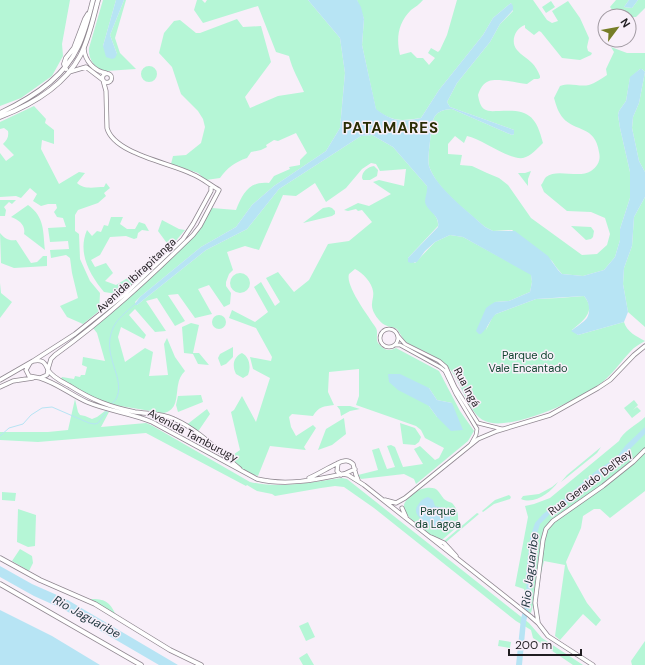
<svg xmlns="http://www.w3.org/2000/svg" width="645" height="665" font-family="'DM Sans',sans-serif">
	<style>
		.green { fill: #b5f6d6; fill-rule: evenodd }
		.water { fill: #b7e4f4 }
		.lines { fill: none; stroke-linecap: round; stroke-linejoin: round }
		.stream { stroke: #b7e4f4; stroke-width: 1 }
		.tertiary-casing { stroke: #908891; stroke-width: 4.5 }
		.secondary-casing { stroke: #908891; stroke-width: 5 }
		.primary-casing { stroke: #908891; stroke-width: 5.5 }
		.tertiary { stroke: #fff; stroke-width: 3 }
		.secondary { stroke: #fff; stroke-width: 3.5 }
		.primary { stroke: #fff; stroke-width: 4 }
		.labels { text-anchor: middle; stroke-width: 3; stroke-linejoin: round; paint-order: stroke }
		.street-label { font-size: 11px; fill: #201d21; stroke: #f8eff9 }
		.park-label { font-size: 11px; fill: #114430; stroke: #f8eff9 }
		.water-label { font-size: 12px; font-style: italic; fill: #233a42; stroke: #f8eff9 }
		.district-label { font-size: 15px; font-weight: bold; letter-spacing: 1px; fill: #2a2d04; stroke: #f8eff9 }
	</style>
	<rect width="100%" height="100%" fill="#f8eff9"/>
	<!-- green -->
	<path class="green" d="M0,0H70L62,44L63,56L52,76L21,98L0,106Z
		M103,0H116L103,46L117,54L110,35L124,0H126L115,38L120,53L136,69L106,71C95,70 88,59 89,48Z
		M197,0H202L205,3L207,0H308L340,38L345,73L340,128L326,151L274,186L252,205L236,227L201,247L140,297L135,302L137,305L206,250L247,229L279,189L361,136L372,135L393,147L427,186L428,191L426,204C431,211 439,217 438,226L408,258L415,263L435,242L450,235L463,237L531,274L532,282L530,292L509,301L495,302L486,330L493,316L496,314L536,299L559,298L584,296C597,311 583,321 572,330L578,335L624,322C627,332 636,336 645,341C640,344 634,347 630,352C622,360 615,371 606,379C587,397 510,433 485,421C468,414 461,380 448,367C437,355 419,350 406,342L404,340L397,329C393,327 389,327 385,325C379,322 371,311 372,304C372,300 374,296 373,291C372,283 363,273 355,269L349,274C345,286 369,317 376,328C379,334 374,340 380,345C385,351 390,351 396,348L439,371L460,411L472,428L474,431L468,441L416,484L414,479L404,474L361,479L358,475L378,470L372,450L379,448L387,469L395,467L387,446L391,445L395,447L403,467L423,464L414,449L420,446L435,460L439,458L444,448L425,438L421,430L416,426L356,405L359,396V369L329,372L328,392L334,405C324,406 318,407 313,416L292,414L289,417L291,427L296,436L313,425L316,428L304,447L306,450L270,446L258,476L242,471L230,457L240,450L231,412L234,410L242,396L256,422L270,378L253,369L250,357L271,361L272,357L256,328L229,318L232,310L255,322L268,312L254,287L261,282L275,306L280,302L266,278L278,272L294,292L309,280L328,244L349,241L372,222L362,210L358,211L356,209L348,211L344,210L358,203L369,206L391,194L373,182L379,180L404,186L406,169L380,171L376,164L371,163L362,169L346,188L326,202L315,183L296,196L283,195L259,250L245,246L227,252L233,270L229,274L226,282V286L231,293L230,304L224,307L209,285L198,289L212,314L195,318L178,294L168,295L185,321L175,326L157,298L146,301L166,331L155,332L135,309L129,315L146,335L144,339L121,327L118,337L125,362L145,348L153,352L149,376L168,375L164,344L167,338L175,357L185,371C181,375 179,379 178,385C176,396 178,411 163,413L108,404L76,389L61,379L62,377L74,379L75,376L80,377L81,375H85L87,367L82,365L83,357L105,361L97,333L93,328L128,298L200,226L212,208L236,210C243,193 249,181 269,183L274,176L290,169L289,167L300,165V160L307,153L296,133L278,141L274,140L266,145L267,147L261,150L251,152L247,158C235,162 227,168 220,178L206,180L198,173L171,164L173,156L186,155L201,143L205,127L203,119L198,111L181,94L172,67L159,53L164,33L174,21L180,20L196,33H200L237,19L243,27L261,26L271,62L245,97L250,108L278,96L304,92C299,80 292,69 289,56L276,52L258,6L203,23L194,10ZM429,388L437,400L452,403L437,417L429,406Z
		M357,0H423C420,4 415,7 411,10C398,23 396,38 400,55L411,52L417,58H423L429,65L435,58L428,53L431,48L438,52L440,50L447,35L457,0H533L547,20L552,23L558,21L552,11L568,1L580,18L589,38L587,47L588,51L592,53L591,55L580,60L562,58L541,32L539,31L534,35L525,28V25C515,28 510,42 517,50C521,55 527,58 532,63C535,66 538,71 540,76V78L538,79H534L527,84C517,83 498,78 489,81C483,83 480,89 478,95C479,100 480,106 484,109C488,112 494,111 499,111C528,109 536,115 543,143C537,149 531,156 523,158C509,160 482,139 467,136L464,143L455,136L448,144V154L462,155L460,165L472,166L487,173L499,178L508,185L531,218L582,255L597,254L607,245L610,234L605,218L591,212L567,211L544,192L541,185C543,183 544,179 546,177C557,168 579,179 591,171C598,166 601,160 599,152C595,125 575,132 563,118C558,112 556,105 554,98L560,86C571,82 578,87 589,85C595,83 601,79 607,75L606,69L614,52L611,47L627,53H645V172L639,161L632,128L633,117L639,103L645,72L642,69H640L630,78L626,101L619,111L618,115L620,128L630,172V198L620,229V240L615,257L604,270L583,276L562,274L556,267L552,261L512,230L493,231L485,227C467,211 437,190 429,166C427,160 431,137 431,130C433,115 437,110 452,109L512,135L514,134V130L450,107L447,102L457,83L490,42L500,24L513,11L511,3L493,18L483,35L439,90L421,118C400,121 394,122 376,110L362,45L364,19Z
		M616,0H629L624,7L632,8L638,0H645V8L636,17C626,17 616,16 610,7Z
		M551,1L555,7L546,13L542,7Z
		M141 74a8 8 0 1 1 16 0a8 8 0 1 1-16 0Z
		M34,106L46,119L45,123L54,130V144L42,140L41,149L59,184L79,172L85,173L77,183C84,190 95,187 104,187L106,183L110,188L104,193L106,196L98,203L78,210L75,215V231L79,234L80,259L90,281L100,293L99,311L83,324L67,317L60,306L78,298L72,273L70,258L66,255L51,258L50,250L69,249L68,241L50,242L48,228L66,227L63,218L57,217L54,212L57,208L56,204H48L41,206L33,201L37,194L30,188L21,198L16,196L0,197V153L6,161L14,155L3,144C7,140 9,137 8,131L4,128L0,129V122Z
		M374,166L378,170L377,176L370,180H363L362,178C362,171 368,167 374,166Z
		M531,171L528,179V186L518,173H525Z
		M645,197V327L628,312L623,284L624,268L632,246L634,217Z
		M0,200H16L12,204L9,202L4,207L6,210L5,216H0Z
		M28,205C45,217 43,232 45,250L24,234C26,225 19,220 11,217Z
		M329,207L332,208L335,211V214L332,216L303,223L323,208Z
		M111,217H123L120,224L127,229H135L139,222L145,224L149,231L142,230L138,233L137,238L134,239L126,236L110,237L100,255L91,260L95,267L106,263L113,273L105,281L116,285L134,274L149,261L155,263L128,288L117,294L104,292C90,275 77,253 87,230L92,236L97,231L101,232L104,225L108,226Z
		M162,220L179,229L185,230L174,243L169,246L158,231Z
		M571,226L591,227L594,231L593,237L591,239L586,240Z
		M0,233C5,239 9,241 16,240L31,263L37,262L43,256H47V266L14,268L1,263Z
		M230 283a10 10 0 1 1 20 0a10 10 0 1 1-20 0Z
		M0,283L1,293L12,302L0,318Z
		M212 322a7 7 0 1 1 14 0a7 7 0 1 1-14 0Z
		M191,323L199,325L193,353H199L209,365L198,364L193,354L184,353L182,327Z
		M233,347V357L226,364L221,366L218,358L220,354Z
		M242,353C250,357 251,368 248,375L243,378L236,374C232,366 233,357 242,353Z
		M201,395L203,402L178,412L176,405L178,396Z
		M75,399L78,412L80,415L85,416L92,419L97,417L105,411L109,412L101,427L146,423L151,425L250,482C281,489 311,482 342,478L347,479L529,623L542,638L583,665H573L533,638L531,630L516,621L374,508L344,487L335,486L321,488L275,496L272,494L257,491L247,485L246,486L146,433L38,442L0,440V432H48L68,430Z
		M634,400L638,405L633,410L637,407L641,411L632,418L624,408Z
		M337,406H350L360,409L350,411L341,416L340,410Z
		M207,409L210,414L197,433L185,426Z
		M645,417V491L610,518L600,509H594L583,516L581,528L566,562L568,569L587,603L601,620L596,626L583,614L560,640L555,636L565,565L544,561L531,613L523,609L526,602L524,589L515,586L528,517L525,506L534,504L550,498L619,441C622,432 638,424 645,417Z
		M344,418L346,434L332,445L318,450L326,429Z
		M400,423L415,428L421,437L419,442L415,445L403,444Z
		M601,447L597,453L561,482L567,475Z
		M558,482C551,492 535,505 521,499L523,496L539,494L552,487Z
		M426,488C439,487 437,491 444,499C446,501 450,502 452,503C459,510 459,519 457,527L443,539C433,540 404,517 404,507C403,502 409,498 412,495C417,491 420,489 426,488Z
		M2,492L16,493L15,501L2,500Z
		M509,495L511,497L510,499L494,504L483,512L482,511L495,500Z
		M18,509L36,515L35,546L28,547L17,542Z
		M477,513L479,514L445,543L444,541Z
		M20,549L32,556L33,563L29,571L12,561Z
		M90,599C105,599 109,601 116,615Z
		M308,622L315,637L306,641L299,626Z
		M499,640L511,642L510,648L498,646Z
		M645,641V665H632L631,661Z
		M307,653L314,665H303L299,658Z"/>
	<!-- water -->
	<path class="water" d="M116,0H124L110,35L117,54L115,58L112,59L106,57L103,46Z
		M308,0H357L361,7L364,19L362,45L376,109C393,122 401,122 421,118L439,90L483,35L493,18L511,3L513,6V10L500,24L490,42L457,83L447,102L450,107L514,130V134L512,135L452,109C437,110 433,115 431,130C431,137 427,160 429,166C436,188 468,211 485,227L493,231H515L548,256L558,270L562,274L583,276L604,270L615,257L620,240V229L630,198V172L620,128L618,115L619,111L626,101L630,77L640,69H642L645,72L639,103L633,117L632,128L639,161L645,172V197L634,217L632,246L624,268L623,284L628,312L624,322L578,335L571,331C576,327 584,322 587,318C591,311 589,301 584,296L536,299L496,314C490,319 488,328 481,334H479L476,331L486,308L490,305L495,302L509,301L530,292L532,282L531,275L463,237L450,235L435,242L425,251L417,262L411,263L408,262V258L438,227C440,216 430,213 426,205C423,200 428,193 427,186L393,147L372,135L361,136L279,189L247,229L206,250L137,305H134L140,297L201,247L236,227L252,205L274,186L326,151L340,128L345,73L340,38Z
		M629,0H638L632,8L624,7Z
		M388,374H400L429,388L437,400L452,403L463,430L451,431L437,417L429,406L398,390L389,382Z
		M645,427V434L628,451L620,461L604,473L571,500L550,514L540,524L535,540L531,575L530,604L526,622L522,665H516L521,618L527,599L526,575L530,538L535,523L543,514L565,498L597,470L616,458L626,445Z
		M428,497L433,500L435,506L444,508L450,515V520L443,527L435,530C428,523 410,516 418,505C421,500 424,498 428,497Z
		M0,566L32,584L66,599L178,665H159L63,609L34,596L0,577Z
		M0,610L52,636L100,665H0Z"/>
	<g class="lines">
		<!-- stream -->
		<path class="stream" d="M111,405C113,402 116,400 117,397C125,376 101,356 113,328C117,319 126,312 134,305
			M0,436L9,428L23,424L31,415L42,408L52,407L89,423L95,424L98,423L107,411"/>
		<!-- tertiary casing -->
		<g class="tertiary-casing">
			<path id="tertiary" d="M380 338a9 9 0 1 1 18 0a9 9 0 1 1-18 0Z
				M398,336L405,344L439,361L446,367L455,387L478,423L502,429
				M395,345H400L440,367L445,371L456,394L477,429L476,435L471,444"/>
		</g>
		<!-- secondary casing -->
		<g class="secondary-casing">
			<path id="secondary" d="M84,49C85,61 94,71 106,73
				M69,72L86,67L103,80
				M102.5 78a4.5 4.5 0 1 1 9 0a4.5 4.5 0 1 1-9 0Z
				M33,361L75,334L124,295L183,239L193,224L211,191V185
				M48,369L51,359L55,355C105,319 149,278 193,235L200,226L219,190C210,185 202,178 192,174C171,163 114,154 107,128L106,91L103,80
				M48,370C53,378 63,382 70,386C92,400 110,407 135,412C149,414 162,413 174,419C199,430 219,452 240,469
				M40,378C57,383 71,395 87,402C108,411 131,413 152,422L257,479C286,486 315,480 343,474L348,475L364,485L530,616L538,623L548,636L593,665
				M0,380L33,361C42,359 45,362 48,370L47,375L40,378L29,376L26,370L30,363
				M0,387L13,381L33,378
				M338,463L337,471L341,475
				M344,474L355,469
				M309,478C317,475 339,461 344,461C348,460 351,462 353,464L356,475L358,480
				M385,500L396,503L405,498L478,439L497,431L550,415L598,388L610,380L634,355L645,346
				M402,508L406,517
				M431,537L444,543L456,556
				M538,622L535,603L543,540L546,529L553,521L603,486L633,462L645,450"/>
		</g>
		<!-- primary casing -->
		<g class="primary-casing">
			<path id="primary" d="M66,69L64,64L66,58L74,48L85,19L88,14
				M0,113C30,99 64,78 78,47C85,32 89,16 93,0
				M0,117C31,105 64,86 80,56C89,39 93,19 98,0
				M0,558L40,580L95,604L170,650L201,665
				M0,584L141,665"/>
		</g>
		<!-- tertiary -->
		<use href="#tertiary" class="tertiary"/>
		<!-- secondary -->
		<use href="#secondary" class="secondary"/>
		<!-- primary -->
		<use href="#primary" class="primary"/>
	</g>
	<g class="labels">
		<!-- street labels -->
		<g class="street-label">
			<text transform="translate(136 275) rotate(-43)" y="4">Avenida Ibirapitanga</text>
			<text transform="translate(467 387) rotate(62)" y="4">Rua Ingá</text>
			<text transform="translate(193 435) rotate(28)" y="4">Avenida Tamburugy</text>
			<text transform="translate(590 482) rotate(-37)" y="4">Rua Geraldo Del'Rey</text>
		</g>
		<!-- park labels -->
		<g class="park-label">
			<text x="528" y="359">Parque do<tspan x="528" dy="13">Vale Encantado</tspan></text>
			<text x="438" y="515">Parque<tspan x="438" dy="13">da Lagoa</tspan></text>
		</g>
		<!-- water labels -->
		<g class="water-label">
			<text transform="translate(530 570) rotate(-83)" y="4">Rio Jaguaribe</text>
			<text transform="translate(87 617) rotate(29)" y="4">Rio Jaguaribe</text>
		</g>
		<!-- district labels -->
		<g class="district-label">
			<text x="391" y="133">PATAMARES</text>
		</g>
	</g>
	<!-- north arrow -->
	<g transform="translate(617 28) rotate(58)"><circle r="19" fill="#f8eff9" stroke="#a29ba3"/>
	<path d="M0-3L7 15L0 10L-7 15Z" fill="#767d27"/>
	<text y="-6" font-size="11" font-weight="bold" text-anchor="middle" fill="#201d21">N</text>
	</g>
	<!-- scale -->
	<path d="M509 649v6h72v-6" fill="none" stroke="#201d21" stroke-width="2"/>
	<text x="515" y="649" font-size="12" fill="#201d21" stroke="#f8eff9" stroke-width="3" paint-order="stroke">200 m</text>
</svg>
